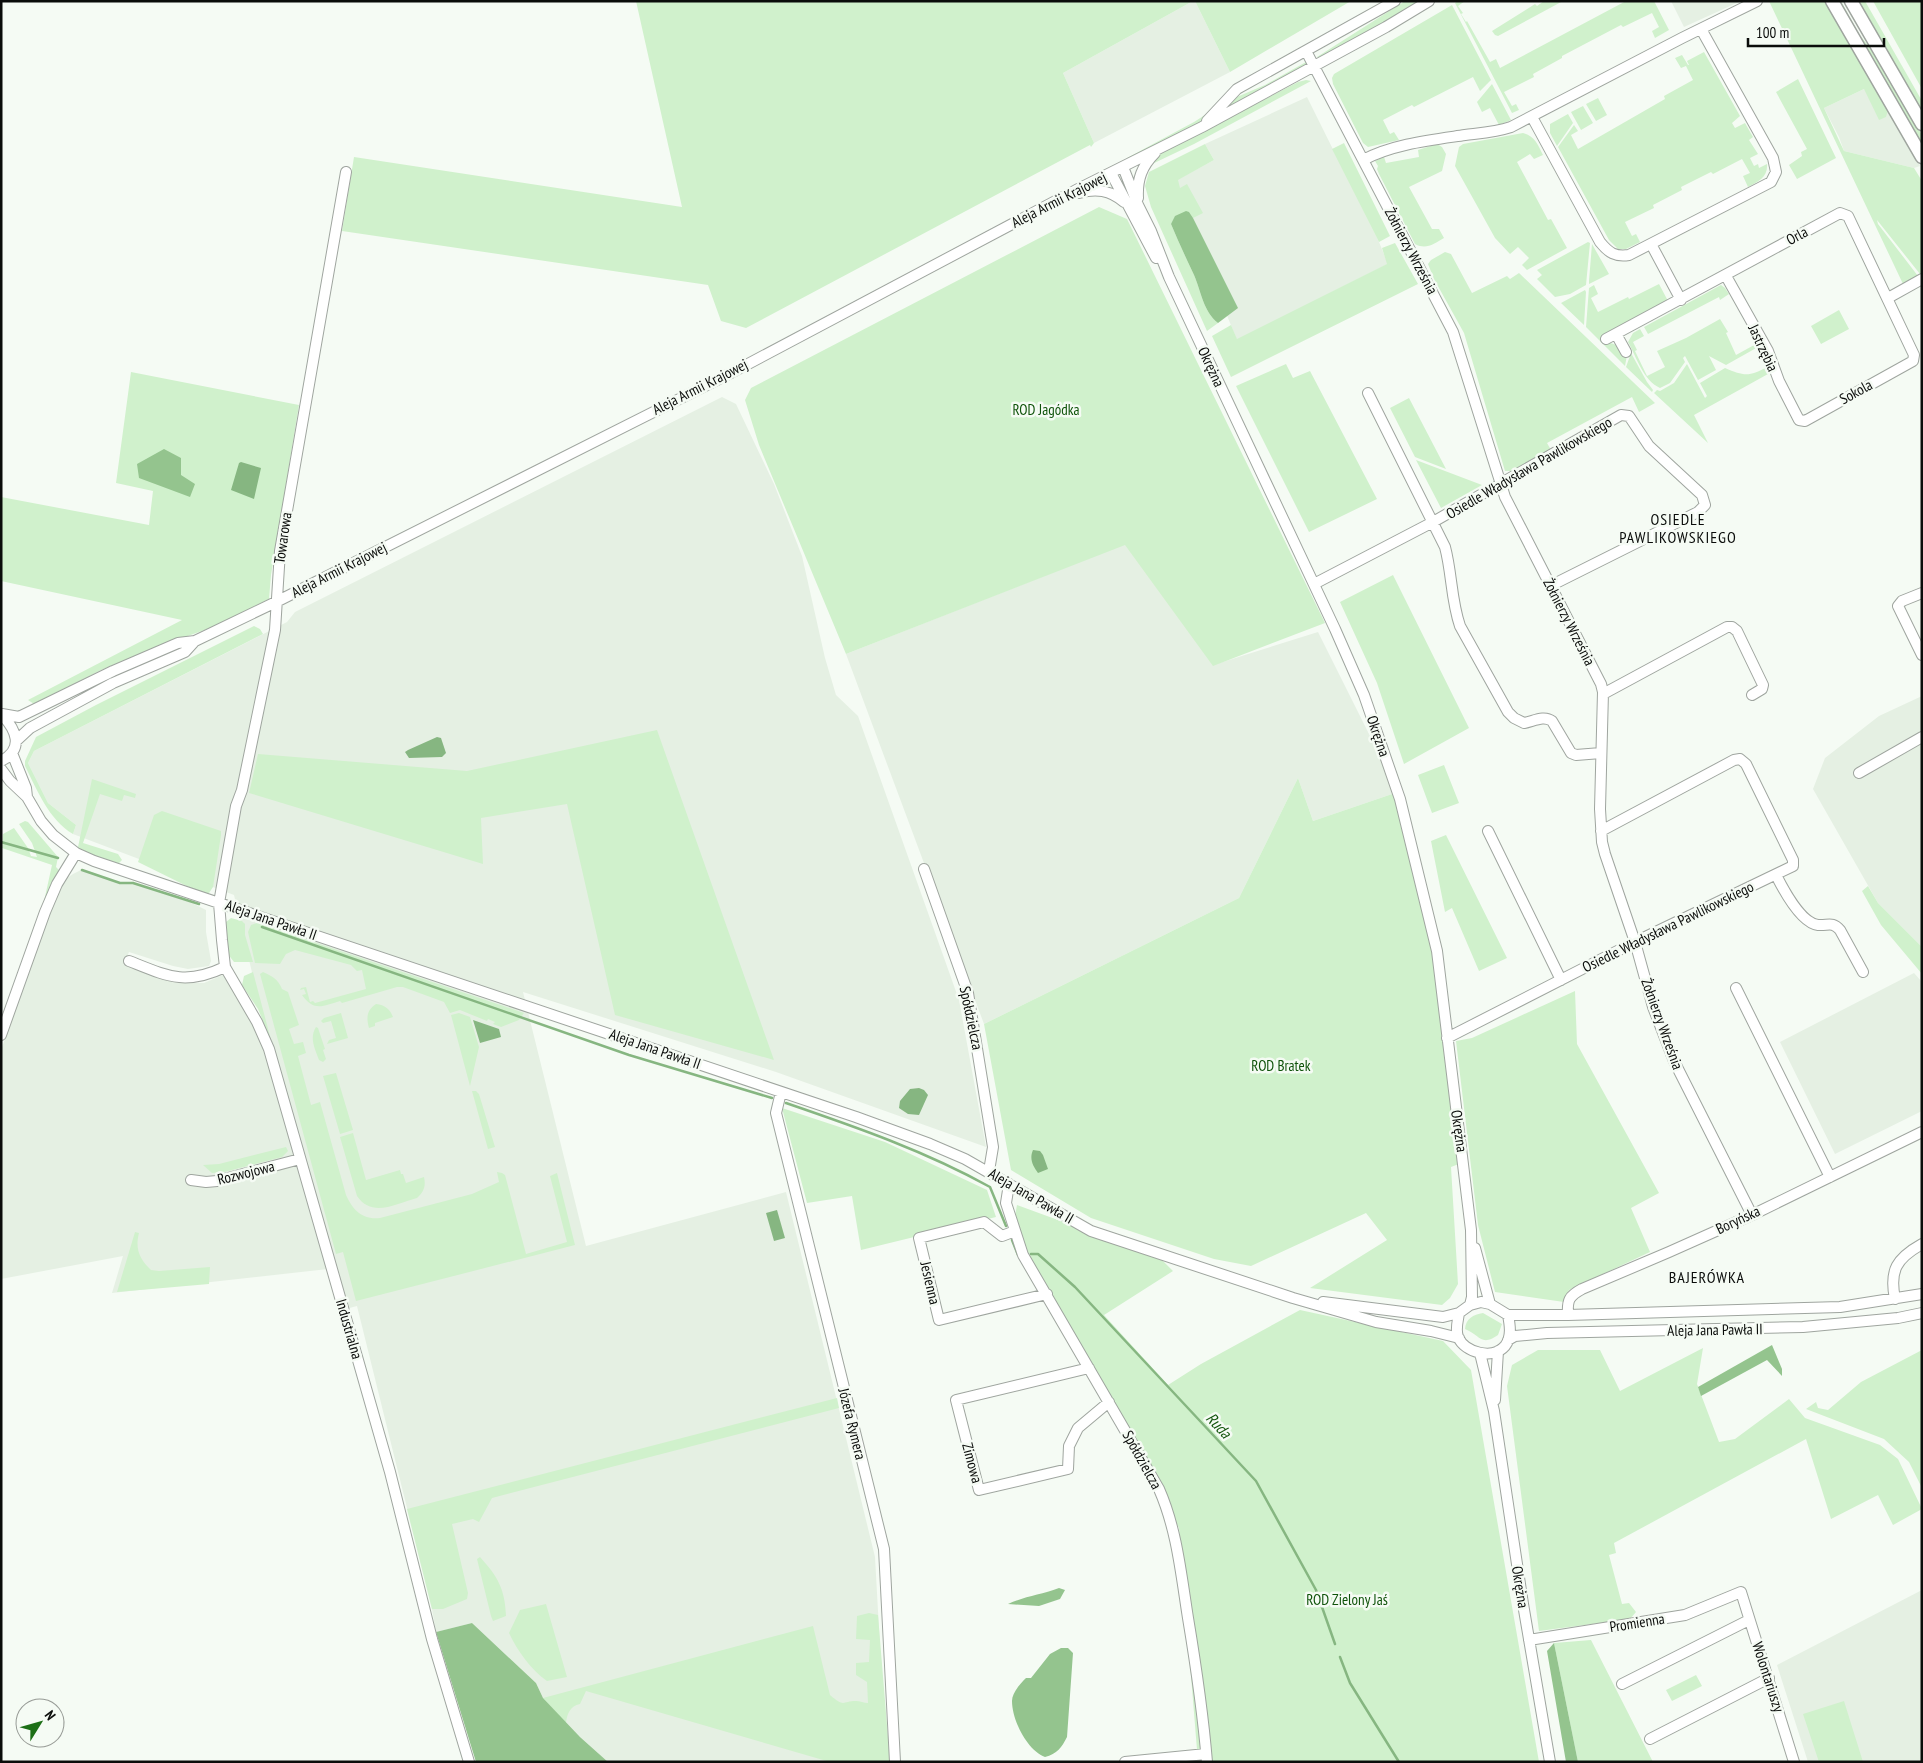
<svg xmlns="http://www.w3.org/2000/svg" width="1923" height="1763" font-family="'PT Sans Narrow',sans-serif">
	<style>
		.built { fill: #e5f0e3 }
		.green { fill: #d0f1cc }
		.forest { fill: #94c48e }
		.water { fill: #86b681 }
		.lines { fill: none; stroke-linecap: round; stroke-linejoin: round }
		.stream { stroke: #86b681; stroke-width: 2.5 }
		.minor-casing { stroke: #9fa59f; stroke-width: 12 }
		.major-casing { stroke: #9fa59f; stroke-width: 15 }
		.minor { stroke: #fff; stroke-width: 10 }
		.major { stroke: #fff; stroke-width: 12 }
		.labels { text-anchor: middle; stroke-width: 5; stroke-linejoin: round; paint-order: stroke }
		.street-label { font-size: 15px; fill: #0a0c0a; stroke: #f5fbf4 }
		.park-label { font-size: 15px; fill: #0f530a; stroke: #f5fbf4 }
		.neighbourhood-label { font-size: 16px; letter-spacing: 1px; fill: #0a0c0a; stroke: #f5fbf4 }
		.water-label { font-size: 16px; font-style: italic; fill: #12550c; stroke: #f5fbf4 }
	</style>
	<rect width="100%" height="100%" fill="#f5fbf4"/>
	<!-- built -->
	<path class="built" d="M1193,1H1195L1230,72L1094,143L1063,73Z
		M1671,1H1741L1684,27Z
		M1864,89L1888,110L1920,166L1914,168L1844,151L1839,137L1824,108Z
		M1307,97L1379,242L1388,264L1237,340L1190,225L1177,180L1214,160L1205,144Z
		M722,397L736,404L774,484L802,556L825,658L836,695L858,716L959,1000L986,1147L776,1072L523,992L586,1246L786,1192L875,1557L882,1683L890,1762H608L580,1737L543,1698L536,1683L472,1623L436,1632L432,1609L357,1306L338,1311L328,1269L112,1293L123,1256L1,1279V1050L57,893L67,878L73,874L81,870L118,882L133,883L190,902L206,910V932L211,961L209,966L188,969L173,966L129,952L124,965L179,983H204L223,975L253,1022L266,1052L286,1119L234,895L73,834L76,825L48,803L28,763L34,751L287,622L295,612Z
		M1125,544L1213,665L1318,632L1398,792L1313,821L1298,778L1239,898L984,1024L846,654Z
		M1922,696V947L1878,903L1813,789L1825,758L1879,716Z
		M1914,973L1922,982V1111L1835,1154L1780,1042Z
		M1922,1590V1762H1808L1777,1665Z"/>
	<!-- green -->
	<path class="green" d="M636,1H1193L1063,73L1094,143L1091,147L1090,145L746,328L721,321L708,285L342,231L354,157L682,207Z
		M1195,1H1351L1230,72Z
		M1405,1H1420L1395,17L1319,58L1317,57Z
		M1458,1H1465L1458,6L1463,13L1461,14L1466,22L1467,21L1490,62L1496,59L1500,68L1626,1H1654L1669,30L1655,38L1652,31L1659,27L1652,13L1623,27L1621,25L1562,56V58L1533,74L1534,77L1504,92L1512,106L1516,104L1519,110L1512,113L1455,3Z
		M1544,1H1563L1498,36L1495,35L1492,31L1535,4L1537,6Z
		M1769,1H1825L1888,110L1886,117L1879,120L1864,89L1824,108L1844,151L1914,168L1922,181V273L1920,274L1877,220L1878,224L1918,276L1903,284Z
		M1838,1H1841L1859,34L1875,54L1922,135V147Z
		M1857,1H1865L1922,101V114Z
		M1873,1H1922V89Z
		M1452,5L1491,80L1480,91L1473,77L1414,107L1412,105L1383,120L1390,134L1394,132L1399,140L1368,147L1363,143L1333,84L1332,78L1334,74Z
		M1704,52L1740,116L1732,123L1735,128L1745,123L1753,137L1749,140L1758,154L1750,158L1754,166L1758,164L1759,168L1767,164C1768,177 1759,181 1748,187L1743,176L1750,173L1742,159L1713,174L1711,172L1681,187L1682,190L1653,205L1654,208L1625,222L1632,236L1636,234L1640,242L1626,249H1618L1609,240L1558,147L1574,125L1578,131L1571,135L1578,149L1665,99L1664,96L1693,80L1686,66L1681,68L1675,58L1682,55L1688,65H1689L1687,61Z
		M1306,62L1307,65L1129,160L1127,158L1194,122L1225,102L1265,85Z
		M1798,79L1836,158L1797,179L1789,165L1802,156L1801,152L1807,149L1776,92Z
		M1306,80L1311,81L1194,144L1150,165L1153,160L1162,153L1298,82Z
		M1492,84L1511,120L1499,125L1490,108L1482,112L1477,102Z
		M1598,98L1607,115L1596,121L1586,104Z
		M1583,106L1593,123L1581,130L1571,112Z
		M1568,114L1573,123L1557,146L1550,133V124Z
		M1523,133C1535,136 1538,145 1543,155L1534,159L1530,154L1517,162L1548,220L1551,219L1567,248L1527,270L1522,265L1529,258L1518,247L1510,254L1495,238L1455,166L1459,147L1463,144Z
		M1344,143L1390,236L1379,242L1332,149Z
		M1205,144L1214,160L1178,180L1180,188L1187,184L1203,213L1193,218L1189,212L1171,224C1178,241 1186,258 1194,275C1201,291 1203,311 1218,323L1207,331L1151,207L1145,186L1149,172Z
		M1437,144L1442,147L1446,154L1442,171L1409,187L1432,229H1439L1444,238C1434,244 1426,250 1415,244L1379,174L1377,169L1378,166L1375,161L1384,157L1386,163L1419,157L1418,150Z
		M1099,207L1127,219L1325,623L1213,666L1125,545L846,654L759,445L745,400L751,388Z
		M1588,242L1590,243L1586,285L1570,294L1555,297L1537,279L1542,275L1537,270Z
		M1395,243L1418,284L1231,377L1212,336L1231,325L1237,339L1387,264L1382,248Z
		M1592,244L1609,274L1589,284V281Z
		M1445,252L1451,254L1472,293L1507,276L1510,279L1519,273L1655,403L1639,412L1632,397L1547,443L1551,450L1513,471H1505L1464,333L1434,279L1428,264L1431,260Z
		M1659,284L1668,301L1600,338L1604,343C1616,342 1619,347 1624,357L1627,355L1625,366L1586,327L1589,288L1594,285L1598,294L1591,298L1598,312L1628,297L1629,299Z
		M1721,285L1725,288L1729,294L1720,300L1719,297L1648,334L1644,327Z
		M1585,290L1586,292L1584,325L1561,303Z
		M1839,310L1849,329L1821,344L1811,326Z
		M1720,319L1728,332L1726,333L1736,355L1756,344L1758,347L1726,365L1709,356L1716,370L1698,380L1685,356L1683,358L1685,362L1670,383L1660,388C1643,380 1637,358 1628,342L1633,333L1640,329L1644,336L1633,342L1637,350L1635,351L1647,376L1665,367L1657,351L1686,338Z
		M1631,353L1647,382L1653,390L1652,392L1626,367Z
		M1286,364L1293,378L1310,371L1377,499L1309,532L1236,386Z
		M1687,364L1705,398L1707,396L1700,383L1725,368C1744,376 1749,377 1767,367L1768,374L1694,415L1708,443L1654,393L1657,390L1660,391L1674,383Z
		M131,372L299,405L271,575L269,599L213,627L154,648L101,670L34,704L28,700L182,620L1,581V497L149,525L153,491L116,483Z
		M1409,398L1446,469L1415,457L1390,408Z
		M1416,460L1482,485L1441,508Z
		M1393,575L1469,728L1404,764L1377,683L1340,602Z
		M254,626L260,629L263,634L34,751L28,763L48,803L76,825L73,834C49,820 37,790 25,766V761L36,737L96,705Z
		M657,730L774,1060L615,1015L567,804L481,818L483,864L249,793L258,754L467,771Z
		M1444,765L1459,803L1432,813L1418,775Z
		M1298,778L1313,821L1398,792L1437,951L1464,1162L1451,1167L1458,1284L1450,1298L1442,1305L1310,1288L1387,1240L1366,1213L1251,1266L1214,1259L1091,1218L1011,1170L984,1024L1239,898Z
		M92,779L136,794L135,798L124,795L122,801L100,794L83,843L118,854L122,860L117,865L77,852Z
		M162,811L221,831V835L213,887L209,893L203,894L138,862L154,815Z
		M25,821L28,822L58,857L56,867L59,870L41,915L52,865L2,848L3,834L14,828L28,848L31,856L37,857L32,843L19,824Z
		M1446,835L1507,958L1479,971L1452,908L1445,912L1431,841Z
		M1868,886L1878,903L1922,947V974L1881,925L1862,891Z
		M231,918L242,921L245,924V935L253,962H234L227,953L226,922Z
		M257,923L524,1013L519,1020L501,1027L493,1024L495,1022L488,1019L487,1021L460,1010L450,1013L444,1002L403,987H397L342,1003L340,1001C323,1006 314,1012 302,995L306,994L304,989L300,990L301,988L306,987L310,1002L313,1001L315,1003L366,989L362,970L357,971L351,965L295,950L286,954L280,964L255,963L248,932L251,925Z
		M253,972L271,1040L258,1009L242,985L244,976Z
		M263,972C272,976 278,979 282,989L288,992L299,1025L289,1029L294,1044L303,1042L306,1053L298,1056L311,1105L320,1102L346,1195C353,1210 362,1220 380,1218L472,1194L499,1182L497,1172L502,1173L505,1175L526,1254L567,1242L550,1176L557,1173L575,1245L356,1301L343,1252L336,1254L260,974Z
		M1575,991L1577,1044L1659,1193L1631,1208L1650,1252L1569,1290L1564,1302L1495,1292L1478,1225L1456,1041L1472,1038Z
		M376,1004C385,1005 390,1009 393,1017L375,1023V1026L369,1028C366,1017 367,1010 376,1004Z
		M341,1013L348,1038L327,1044L329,1040L336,1038L331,1021L323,1023L321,1021L324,1018Z
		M459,1013L470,1017L479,1047L470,1086L451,1015Z
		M316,1027L318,1028L325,1049L323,1050L326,1059L323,1062L319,1060C315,1049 309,1038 316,1027Z
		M336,1073L353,1130L340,1134L323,1076Z
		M472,1091H476L479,1094L495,1147L488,1149Z
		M782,1108L885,1142L987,1190L996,1217L861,1250L852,1196L807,1203Z
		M353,1133L366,1180L400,1170L401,1174H403L406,1183L424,1177C426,1186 424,1192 417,1198C395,1204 372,1218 357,1196L340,1137Z
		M286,1147L288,1151L282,1157L224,1172L212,1173L203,1165L219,1164Z
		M1017,1205L1159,1257L1173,1271L1104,1315L1168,1385L1201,1364L1300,1310L1443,1341L1471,1370L1539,1762H1198L1179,1528L1122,1416L1027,1253L1015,1216Z
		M135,1232L139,1233C135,1248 139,1259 151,1270L159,1271L210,1267L209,1284L117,1292Z
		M1483,1313L1502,1324L1498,1335C1481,1347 1480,1335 1465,1329C1466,1318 1473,1315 1483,1313Z
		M1703,1348L1697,1384L1719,1442L1735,1439L1789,1399L1805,1418L1880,1445L1898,1459L1922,1509L1893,1525L1878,1495L1831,1519L1806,1439L1614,1543L1616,1553L1609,1555L1622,1604L1629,1603L1636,1612L1630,1619L1539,1631L1507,1386L1512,1365L1538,1350H1600L1620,1391Z
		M1922,1350V1488L1909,1462L1884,1439L1806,1409L1816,1402L1818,1408L1828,1410L1861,1382Z
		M837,1398L839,1408L492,1498L479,1522L473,1519L452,1524L468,1593L467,1599L443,1609H432L407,1509Z
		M480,1557C498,1577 505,1589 506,1616L493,1621L491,1616L477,1559Z
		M546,1604L567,1677L547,1681C531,1670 517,1650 509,1633L520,1610Z
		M869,1613L878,1615L890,1762H830L586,1691L580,1704C570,1706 567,1714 566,1723L543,1698L813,1626L830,1695C845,1708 842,1701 856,1701C860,1701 864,1703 868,1703L867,1682L856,1675V1663L869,1662L870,1640L856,1639L857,1616Z
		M1591,1640L1653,1762H1578L1554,1643Z
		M1696,1675L1702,1686L1672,1701L1666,1690Z
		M1844,1701L1863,1762H1819L1803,1714Z"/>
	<!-- forest -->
	<path class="forest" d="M1186,211L1189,212L1193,218L1238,308L1218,323C1203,311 1201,291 1194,275C1186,258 1178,241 1171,224L1175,216Z
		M164,449L181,458V475L195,484L190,497L139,478L137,464Z
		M1772,1345L1782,1369V1376L1767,1360L1701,1396L1698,1387Z
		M1059,1588L1065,1590L1060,1599L1039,1606L1008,1604C1025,1596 1041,1595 1059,1588Z
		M472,1623L536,1683L543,1698L580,1737L608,1762H476L436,1632Z
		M1554,1643L1578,1762H1566L1547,1651Z
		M1061,1648H1068L1073,1653L1067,1737C1062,1747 1057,1754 1045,1757C1027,1750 1012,1720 1012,1701C1012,1693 1020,1684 1026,1678H1031L1050,1654Z"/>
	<!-- water -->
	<path class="water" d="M241,462L261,468L254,499L231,490L239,463Z
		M437,737L441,738L446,753L442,757L409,758L405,752L408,750Z
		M473,1020L499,1029L501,1037L480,1043Z
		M919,1088L924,1090L928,1095L919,1115L908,1114L899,1108L900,1101L910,1089Z
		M1033,1150L1040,1151L1043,1155L1048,1169L1038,1173C1033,1166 1029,1159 1033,1150Z
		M777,1210L785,1238L774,1241L766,1213Z"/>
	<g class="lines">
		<!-- stream -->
		<path class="stream" d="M1,842L58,858
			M82,870L120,883H133L199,904
			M262,927L629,1055L772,1098
			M786,1103C856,1127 925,1151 990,1187L1006,1226
			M1012,1240L1018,1255
			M1031,1254H1038L1075,1287L1256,1481L1316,1590L1335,1644
			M1340,1657L1350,1683L1399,1762"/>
		<!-- minor casing -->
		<g class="minor-casing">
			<path id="minor" d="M1306,51L1453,332L1505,497L1601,684L1603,692L1600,809L1602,842L1605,854L1635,942L1653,1007L1674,1061L1752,1215
				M1532,117L1600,242C1609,253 1615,257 1629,255L1771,182L1776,172L1773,158L1701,29
				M1207,121L1237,89L1395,1
				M1363,160C1393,144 1431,140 1465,135C1481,133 1496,132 1511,127L1682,38L1757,1
				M1123,167L1138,205L1151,231L1169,277L1335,629L1364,695L1400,799L1437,951L1471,1230L1472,1297L1470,1305
				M346,172L280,551L275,630L242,790L236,806L219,903L222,940L225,967L257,1022L269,1049L390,1472L432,1639L469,1762
				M1111,173L1156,258
				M1079,193C1096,188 1110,190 1124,202
				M1138,198C1137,179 1142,166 1155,153
				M1651,244L1681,300
				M1888,298L1922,279
				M1616,334L1626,352
				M1606,339L1840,213L1848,216L1914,355L1913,361L1805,421L1799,420L1779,381L1768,351L1726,276
				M1368,393L1445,547C1452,573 1451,600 1460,626L1508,712L1514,718L1524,723C1534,721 1544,715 1552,721L1571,753L1576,755L1601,753
				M1314,584L1433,522L1621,415L1629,416L1649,446L1702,495L1705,505L1698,512L1550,586
				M1922,593L1902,601L1898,606L1922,655
				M1603,694L1727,627H1732L1737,631L1763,685L1762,689L1752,695
				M1,714C16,729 25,749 1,761
				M2,714L19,717L113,671L178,643L195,641L278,601L731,373L1080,188L1202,127L1386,27L1429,1
				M16,741L30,728L113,683L185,652L195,641
				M12,753L26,788L27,797
				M1,769L10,781L27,797L41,821L53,835L76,853L94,861L856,1117L930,1144L965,1159L1091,1231L1293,1298L1376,1322L1431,1331L1459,1338
				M1859,773L1922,737
				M1488,831L1561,980
				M924,869L968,993L993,1147L989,1171
				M1776,875C1783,889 1801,923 1818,925C1828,926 1832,921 1840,930L1863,972
				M129,961C167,976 185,986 225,967
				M1736,988L1830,1177
				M1,1035L45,912L57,884L76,853
				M1447,1038L1635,942L1793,866V860L1746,764L1740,759L1734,760L1601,831
				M781,1092L776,1113L884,1549L895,1762
				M191,1180L206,1182L217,1181L300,1159
				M1009,1184L1006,1203L1023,1255L1159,1489C1177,1530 1181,1574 1188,1618C1196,1666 1203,1714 1207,1762
				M1015,1231L1002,1236L984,1222L919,1238L939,1320L1047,1294
				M1475,1248L1490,1304
				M1895,1299C1889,1270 1897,1258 1922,1244
				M1323,1302L1443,1317L1459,1313
				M1508,1315C1510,1325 1512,1337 1505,1346C1493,1360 1465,1353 1458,1337C1455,1329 1458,1321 1459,1313L1470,1305L1481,1302L1490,1304L1508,1315H1568L1840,1307L1922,1294
				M1568,1315C1567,1300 1569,1296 1582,1289L1669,1252L1752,1215L1922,1132
				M1508,1340L1515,1336L1547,1333L1803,1327L1898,1318L1922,1313
				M1480,1353L1494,1411L1523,1604L1550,1762
				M1089,1368L956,1400L979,1490L1068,1469L1069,1446L1078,1428L1109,1402
				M1495,1400L1498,1351
				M1529,1640L1685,1615L1741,1592L1794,1762
				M1622,1684L1749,1620
				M1650,1739L1769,1678
				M1125,1762L1206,1754"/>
		</g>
		<!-- major casing -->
		<g class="major-casing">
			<path id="major" d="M1832,1L1922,157
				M1851,1L1922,124"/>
		</g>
		<!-- minor -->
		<use href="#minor" class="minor"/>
		<!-- major -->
		<use href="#major" class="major"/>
	</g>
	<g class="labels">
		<!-- street labels -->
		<g class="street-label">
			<text transform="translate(1059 200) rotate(-27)" y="5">Aleja Armii Krajowej</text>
			<text transform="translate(1797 236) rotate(-28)" y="5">Orla</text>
			<text transform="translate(1411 251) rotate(62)" y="5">Żołnierzy Września</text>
			<text transform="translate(1763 348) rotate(65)" y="5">Jastrzębia</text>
			<text transform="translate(1211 367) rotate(65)" y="5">Okrężna</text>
			<text transform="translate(700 387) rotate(-27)" y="5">Aleja Armii Krajowej</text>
			<text transform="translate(1856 392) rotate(-29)" y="5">Sokola</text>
			<text transform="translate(1529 468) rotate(-30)" y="5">Osiedle Władysława Pawlikowskiego</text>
			<text transform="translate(283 538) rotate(-82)" y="5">Towarowa</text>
			<text transform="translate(339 570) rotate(-27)" y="5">Aleja Armii Krajowej</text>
			<text transform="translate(1569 622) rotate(63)" y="5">Żołnierzy Września</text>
			<text transform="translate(1378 736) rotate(71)" y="5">Okrężna</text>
			<text transform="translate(271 920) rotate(19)" y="5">Aleja Jana Pawła II</text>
			<text transform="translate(1668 927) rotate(-26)" y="5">Osiedle Władysława Pawlikowskiego</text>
			<text transform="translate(971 1018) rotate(78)" y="5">Spółdzielcza</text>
			<text transform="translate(1662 1024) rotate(70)" y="5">Żołnierzy Września</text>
			<text transform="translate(655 1049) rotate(19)" y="5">Aleja Jana Pawła II</text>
			<text transform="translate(1459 1131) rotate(82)" y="5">Okrężna</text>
			<text transform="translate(246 1173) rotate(-14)" y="5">Rozwojowa</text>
			<text transform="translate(1031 1196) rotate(30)" y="5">Aleja Jana Pawła II</text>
			<text transform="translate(1738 1220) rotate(-25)" y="5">Boryńska</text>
			<text transform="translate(930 1283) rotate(77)" y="5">Jesienna</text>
			<text transform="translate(349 1329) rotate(74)" y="5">Industrialna</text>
			<text transform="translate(1715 1330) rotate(-1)" y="5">Aleja Jana Pawła II</text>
			<text transform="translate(852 1424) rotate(76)" y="5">Józefa Rymera</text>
			<text transform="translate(1142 1460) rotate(61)" y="5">Spółdzielcza</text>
			<text transform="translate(972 1463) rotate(75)" y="5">Zimowa</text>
			<text transform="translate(1520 1587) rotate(81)" y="5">Okrężna</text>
			<text transform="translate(1637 1623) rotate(-9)" y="5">Promienna</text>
			<text transform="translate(1768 1677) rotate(72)" y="5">Wolontariuszy</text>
		</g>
		<!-- park labels -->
		<g class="park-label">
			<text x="1046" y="415">ROD Jagódka</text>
			<text x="1281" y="1071">ROD Bratek</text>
			<text x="1347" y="1605">ROD Zielony Jaś</text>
		</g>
		<!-- neighbourhood labels -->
		<g class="neighbourhood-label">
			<text x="1678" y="525">OSIEDLE<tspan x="1678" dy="18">PAWLIKOWSKIEGO</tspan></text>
			<text x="1707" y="1283">BAJERÓWKA</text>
		</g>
		<!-- water labels -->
		<g class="water-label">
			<text transform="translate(1219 1425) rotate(47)" y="6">Ruda</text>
		</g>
	</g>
	<!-- border -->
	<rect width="1923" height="1763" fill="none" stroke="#0a0c0a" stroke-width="5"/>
	<!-- north arrow -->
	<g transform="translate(40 1723) rotate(53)"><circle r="24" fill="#f5fbf4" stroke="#979b96"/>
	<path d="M0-4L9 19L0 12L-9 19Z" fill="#1c6f16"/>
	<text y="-8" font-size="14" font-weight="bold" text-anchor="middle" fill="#0a0c0a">N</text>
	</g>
	<!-- scale -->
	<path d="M1748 38v8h136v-8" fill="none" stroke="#0a0c0a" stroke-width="2.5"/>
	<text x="1756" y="38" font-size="15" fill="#0a0c0a" stroke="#f5fbf4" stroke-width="4" paint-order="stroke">100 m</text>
</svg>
